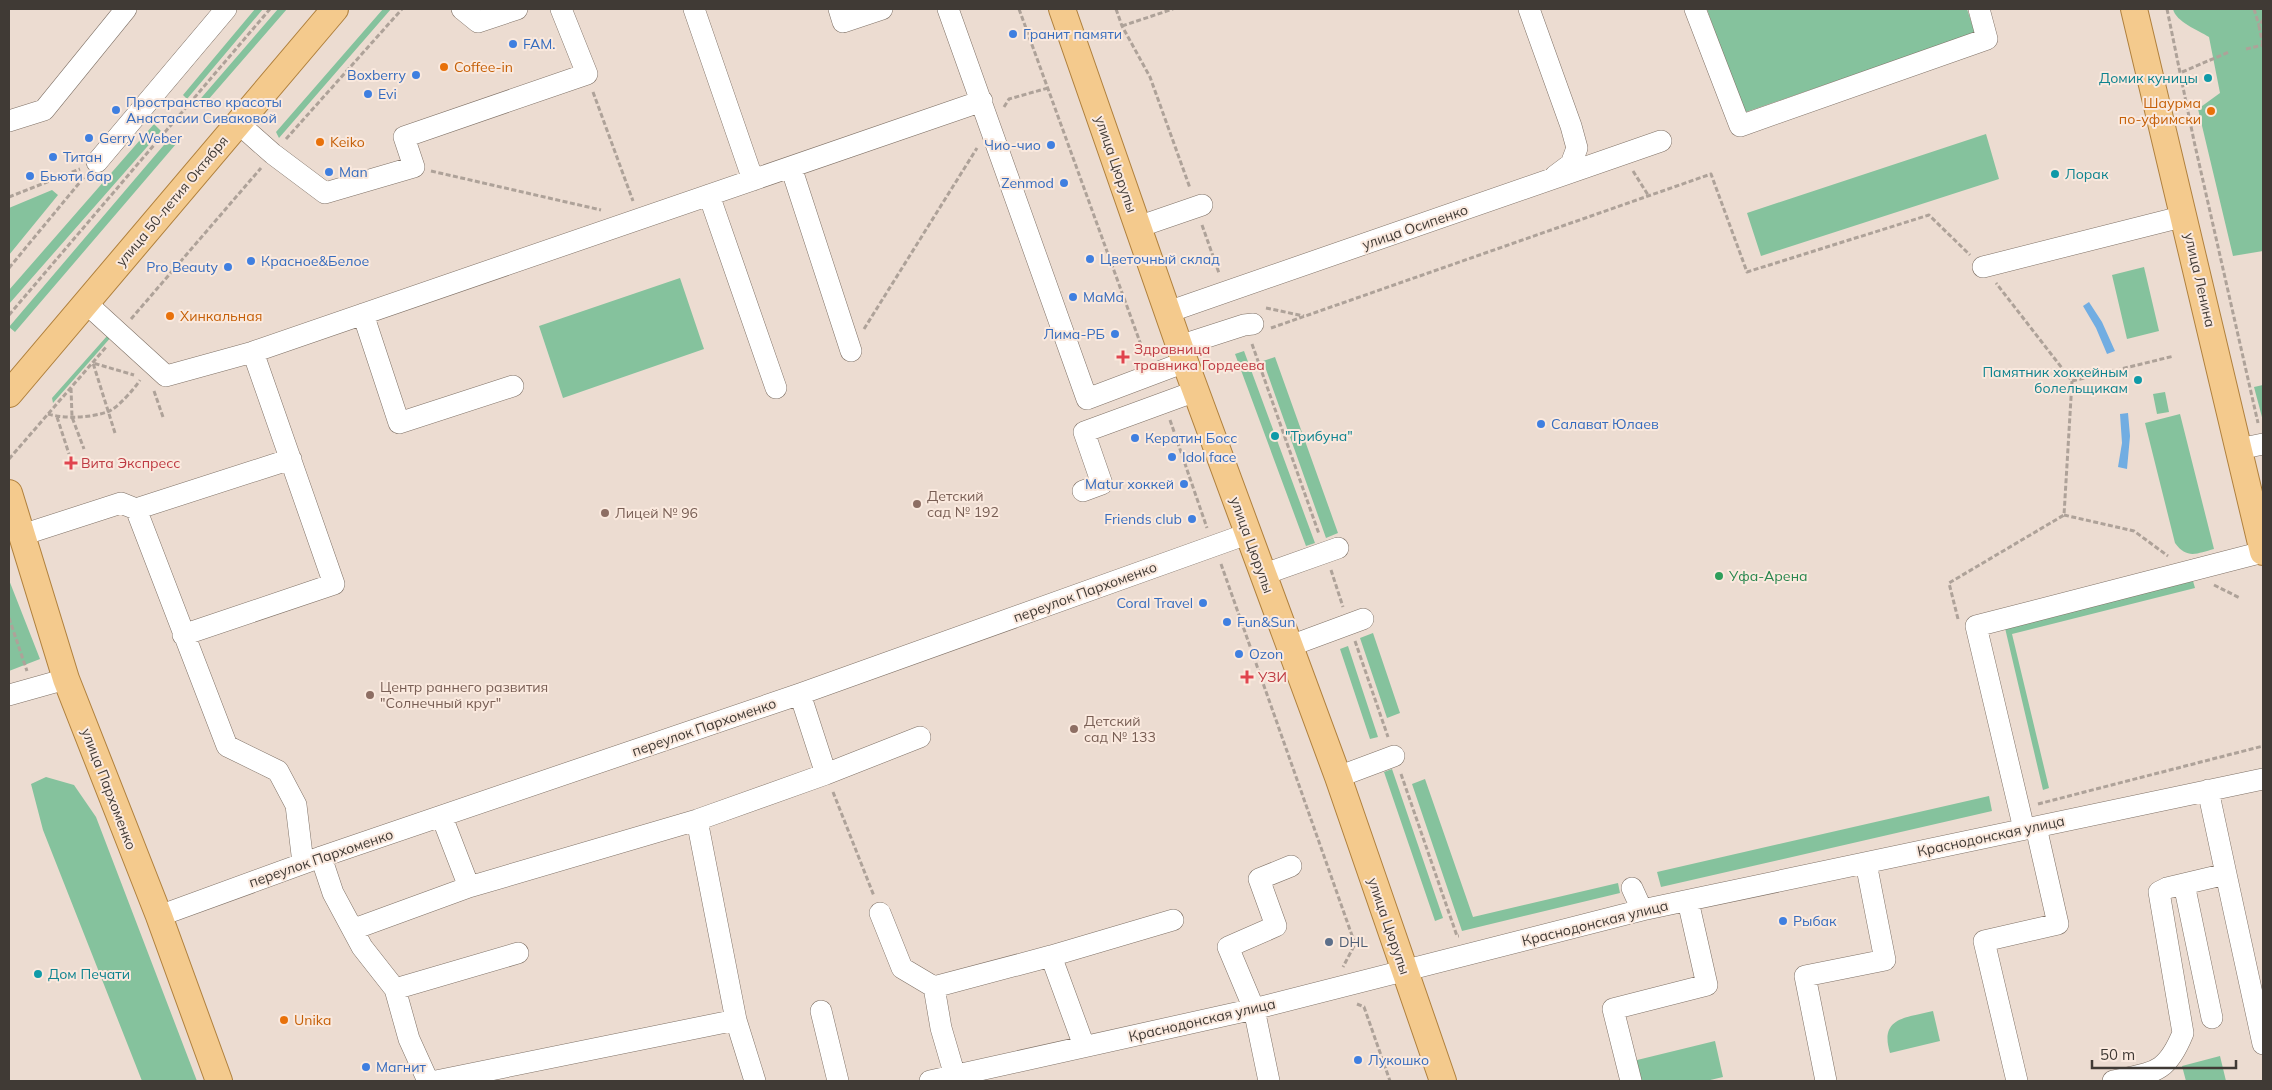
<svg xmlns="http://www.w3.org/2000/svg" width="2272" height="1090" font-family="Mulish,sans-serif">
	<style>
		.green { fill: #85c29d }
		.water { fill: #71ade2 }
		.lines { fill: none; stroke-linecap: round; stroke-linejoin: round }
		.minor-casing { stroke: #7f7166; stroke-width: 22 }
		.major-casing { stroke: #b0803d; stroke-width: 28 }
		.path { stroke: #aea299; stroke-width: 3; stroke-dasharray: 5 2.5; stroke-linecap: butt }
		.minor { stroke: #fff; stroke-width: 21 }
		.major { stroke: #f4ca8d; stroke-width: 26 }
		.shop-dot { fill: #3f7fe0; stroke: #fae9de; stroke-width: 2 }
		.food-dot { fill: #e8710a; stroke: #fae9de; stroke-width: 2 }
		.culture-dot { fill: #0f9aa8; stroke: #fae9de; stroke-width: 2 }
		.health-dot { fill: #e0444e; stroke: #fae9de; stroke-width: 2 }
		.education-dot { fill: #8d6e63; stroke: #fae9de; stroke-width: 2 }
		.leisure-dot { fill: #2e9e5b; stroke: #fae9de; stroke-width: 2 }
		.service-dot { fill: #5c6f8a; stroke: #fae9de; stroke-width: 2 }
		.labels { text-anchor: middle; stroke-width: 4; stroke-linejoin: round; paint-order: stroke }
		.shop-label { font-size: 14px; fill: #366cbe; stroke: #fae9de; text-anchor: start }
		.food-label { font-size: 14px; fill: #c56008; stroke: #fae9de; text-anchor: start }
		.culture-label { font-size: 14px; fill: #0d838f; stroke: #fae9de; text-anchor: start }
		.street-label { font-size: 14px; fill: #403a35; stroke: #fae9de }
		.health-label { font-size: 14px; fill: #be3a42; stroke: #fae9de; text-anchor: start }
		.education-label { font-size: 14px; fill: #785e54; stroke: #fae9de; text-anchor: start }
		.leisure-label { font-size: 14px; fill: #27864d; stroke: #fae9de; text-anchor: start }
		.service-label { font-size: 14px; fill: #4e5e75; stroke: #fae9de; text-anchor: start }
	</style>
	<rect width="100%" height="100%" fill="#ecdcd1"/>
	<!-- green -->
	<path class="green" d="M255,9H263L187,99L183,95Z
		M278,9H287L201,108L196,104Z
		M383,9H391L279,138L276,132Z
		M1707,9H1967L1975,33L1743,113Z
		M2173,9H2263V251L2233,256L2198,109L2220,93L2209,37C2198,30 2176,22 2173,9Z
		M154,124L161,131L9,304V290Z
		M1986,134L1999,179L1761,256L1747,213Z
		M169,139L176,144L15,332L9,327Z
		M52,190L58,195L9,255V208Z
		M2144,267L2159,331L2127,339L2112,275Z
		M680,278L704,349L563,398L539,326Z
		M107,336H112L53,403L52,398Z
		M1244,351L1315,543L1306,546L1235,354Z
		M1275,357L1338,533L1326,538L1263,361Z
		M2263,385V421L2254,387Z
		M2165,392L2169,412L2157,414L2153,394Z
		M2180,414L2214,549C2198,553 2187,560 2175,543L2145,423Z
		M9,580L40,659L9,671Z
		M2193,581L2195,588L2012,634L2049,788L2043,790L2005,628Z
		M1373,633L1400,713L1387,718L1360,638Z
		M1348,646L1378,737L1370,739L1340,649Z
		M1392,769L1443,918L1435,921L1384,772Z
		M46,777L74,785L96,817L197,1081H142L43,830L31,784Z
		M1425,779L1473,917L1618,883L1620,893L1462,931L1412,784Z
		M1989,796L1992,811L1661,887L1657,872Z
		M1933,1011L1940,1041L1890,1053C1879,1017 1906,1018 1933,1011Z
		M1715,1041L1723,1077L1706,1081H1638L1633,1061Z
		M2220,1056L2226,1081H2186L2182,1066Z"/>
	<!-- water -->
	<path class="water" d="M2089,302L2102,322L2115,351L2107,354L2096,328L2083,306Z
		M2128,413L2130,436L2127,469L2118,467L2122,443L2120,414Z"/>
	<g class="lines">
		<!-- minor casing -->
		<g class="minor-casing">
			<path id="minor" d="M462,9L478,22L517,9
				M694,9L753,180
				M839,9L843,22L882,9
				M948,9L1087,399L1185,362
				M1529,9L1571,126L1577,148L1571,164L1555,176
				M1695,9L1740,126L1987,39L1979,9
				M9,121L44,110L126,9
				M238,123L273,154L325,193L414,167L404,137L587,74L561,9
				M97,162L226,9
				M791,167L851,351
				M709,195L776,388
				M1138,227L1202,205
				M1983,267L2185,216
				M86,303L166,376L253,352L982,101
				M1168,312L1661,141
				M363,314L399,423L513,386
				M1179,346L1244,325L1253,324
				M2239,449L2263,444
				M1083,491L1102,484L1084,432L1196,391
				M136,509L227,746L278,771L296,805L303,863
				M22,535L121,503L136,509L291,459
				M1262,575L1338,548
				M183,635L334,584L253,352
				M1290,646L1363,619
				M800,694L826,774
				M9,695L66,679
				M1338,777L1394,756
				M442,817L469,887
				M697,820L736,1020
				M2024,829L1976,626L2263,552
				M321,857L333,893L362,947L395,989
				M2226,874L2263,1044
				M2184,884L2212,1018
				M1632,888L1642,910
				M880,913L902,968L934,987L1051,956
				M159,916L321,857L800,694L1247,534
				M354,929L469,887L697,820L826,774L920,737
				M934,987L941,1028L955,1076
				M821,1011L838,1081
				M1084,1046L1051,956L1173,920
				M428,1081L409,1039L395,989L518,953
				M436,1081L736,1020L755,1081
				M930,1081L1254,1009L1642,910L2263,779
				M1269,1081L1254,1009L1228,947L1276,926L1259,879L1291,866
				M1631,1081L1613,1009L1707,985L1688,901
				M1826,1081L1805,976L1885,960L1866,863
				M2017,1081L1984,941L2058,924L2036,827
				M2113,1081C2153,1072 2166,1075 2183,1033L2159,892L2167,888L2226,874L2208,790"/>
		</g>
		<!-- major casing -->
		<g class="major-casing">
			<path id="major" d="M1062,9L1185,362L1338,777L1443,1081
				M2134,9L2263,552
				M9,394L335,9
				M9,493L66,679L159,916L219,1081"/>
		</g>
		<!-- path -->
		<path class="path" d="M1019,9L1145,356
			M1116,9L1122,26L1150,77L1190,188
			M2167,9L2194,141L2258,423
			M2254,9L2259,25
			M1122,26L1173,9
			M2263,45L2259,26L2263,20
			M2246,49L2263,45
			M2182,72L2229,52
			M593,92L633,201
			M1004,107L1009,99L1048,88
			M286,139L402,9
			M431,171L601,210
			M1633,171L1648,195
			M9,197L80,169
			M1202,225L1219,273
			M9,268L85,176
			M1266,308L1304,316
			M9,315L270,9
			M131,319L261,168
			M1271,328L1711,174L1747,272L1929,215L1970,255
			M864,329L977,148
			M1252,344L1319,534
			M2072,381L2174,356
			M71,388L72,417L84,449
			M154,391L163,417
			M48,414C66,419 89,418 107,412C116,410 135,388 140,380
			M57,417L69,454
			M1170,420L1207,528
			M115,433L93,363L134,375
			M9,459L107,346
			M2064,515L2134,531L2168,556
			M1221,564L1355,944L1343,967
			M1331,570L1343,607
			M2214,585L2240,598
			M9,618L27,671
			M1958,619L1949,583L2064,515L2072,381L1996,283
			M1355,641L1388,737
			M1401,774L1457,936H1459
			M833,792L874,896
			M2038,804L2263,746
			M1357,1004L1364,1007L1390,1081"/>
		<!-- minor -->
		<use href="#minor" class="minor"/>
		<!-- major -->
		<use href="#major" class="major"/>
	</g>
	<!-- markers -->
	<g class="shop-dot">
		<circle cx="1013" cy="34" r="5"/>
		<circle cx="513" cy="44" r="5"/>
		<circle cx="416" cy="75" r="5"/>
		<circle cx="368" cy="94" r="5"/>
		<circle cx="116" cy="110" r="5"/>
		<circle cx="89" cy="138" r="5"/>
		<circle cx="1051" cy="145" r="5"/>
		<circle cx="53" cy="157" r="5"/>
		<circle cx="329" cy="172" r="5"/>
		<circle cx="30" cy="176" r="5"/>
		<circle cx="1064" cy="183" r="5"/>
		<circle cx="1090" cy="259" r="5"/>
		<circle cx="251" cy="261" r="5"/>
		<circle cx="228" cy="267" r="5"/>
		<circle cx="1073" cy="297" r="5"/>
		<circle cx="1115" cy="334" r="5"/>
		<circle cx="1541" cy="424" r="5"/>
		<circle cx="1135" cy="438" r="5"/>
		<circle cx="1172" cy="457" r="5"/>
		<circle cx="1184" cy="484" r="5"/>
		<circle cx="1192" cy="519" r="5"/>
		<circle cx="1203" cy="603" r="5"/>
		<circle cx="1227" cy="622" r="5"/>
		<circle cx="1239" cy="654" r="5"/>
		<circle cx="1783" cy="921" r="5"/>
		<circle cx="1358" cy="1060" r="5"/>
		<circle cx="366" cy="1067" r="5"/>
	</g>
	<g class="food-dot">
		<circle cx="444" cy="67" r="5"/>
		<circle cx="2211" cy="111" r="5"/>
		<circle cx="320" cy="142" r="5"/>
		<circle cx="170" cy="316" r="5"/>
		<circle cx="284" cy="1020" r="5"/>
	</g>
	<g class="culture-dot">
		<circle cx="2208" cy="78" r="5"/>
		<circle cx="2055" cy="174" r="5"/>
		<circle cx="2138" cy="380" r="5"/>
		<circle cx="1275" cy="436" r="5"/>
		<circle cx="38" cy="974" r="5"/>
	</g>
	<g class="health-dot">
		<path d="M1120.5 349.5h5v5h5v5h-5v5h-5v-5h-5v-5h5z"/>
		<path d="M68.5 455.5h5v5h5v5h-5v5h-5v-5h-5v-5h5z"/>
		<path d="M1244.5 669.5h5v5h5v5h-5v5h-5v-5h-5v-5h5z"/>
	</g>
	<g class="education-dot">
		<circle cx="917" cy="504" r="5"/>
		<circle cx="605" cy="513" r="5"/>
		<circle cx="370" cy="695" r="5"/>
		<circle cx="1074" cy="729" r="5"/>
	</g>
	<circle class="leisure-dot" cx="1719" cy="576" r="5"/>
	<circle class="service-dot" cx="1329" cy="942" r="5"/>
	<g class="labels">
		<!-- shop labels -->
		<g class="shop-label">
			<text x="1023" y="39">Гранит памяти</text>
			<text x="523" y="49">FAM.</text>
			<text x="406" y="80" text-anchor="end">Boxberry</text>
			<text x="378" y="99">Evi</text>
			<text x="126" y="107">Пространство красоты<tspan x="126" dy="16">Анастасии Сиваковой</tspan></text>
			<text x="99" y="143">Gerry Weber</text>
			<text x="1041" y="150" text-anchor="end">Чио-чио</text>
			<text x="63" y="162">Титан</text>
			<text x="339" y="177">Man</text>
			<text x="40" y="181">Бьюти бар</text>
			<text x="1054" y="188" text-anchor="end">Zenmod</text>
			<text x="1100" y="264">Цветочный склад</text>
			<text x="261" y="266">Красное&amp;Белое</text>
			<text x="218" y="272" text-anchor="end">Pro Beauty</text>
			<text x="1083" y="302">МаМа</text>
			<text x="1105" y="339" text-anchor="end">Лима-РБ</text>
			<text x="1551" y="429">Салават Юлаев</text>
			<text x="1145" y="443">Кератин Босс</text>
			<text x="1182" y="462">Idol face</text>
			<text x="1174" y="489" text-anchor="end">Matur хоккей</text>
			<text x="1182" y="524" text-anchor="end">Friends club</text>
			<text x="1193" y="608" text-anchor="end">Coral Travel</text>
			<text x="1237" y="627">Fun&amp;Sun</text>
			<text x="1249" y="659">Ozon</text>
			<text x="1793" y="926">Рыбак</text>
			<text x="1368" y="1065">Лукошко</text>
			<text x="376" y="1072">Магнит</text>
		</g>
		<!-- food labels -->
		<g class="food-label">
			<text x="454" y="72">Coffee-in</text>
			<text x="2201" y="108" text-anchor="end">Шаурма<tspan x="2201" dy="16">по-уфимски</tspan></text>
			<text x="330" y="147">Keiko</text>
			<text x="180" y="321">Хинкальная</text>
			<text x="294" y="1025">Unika</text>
		</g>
		<!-- culture labels -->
		<g class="culture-label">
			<text x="2198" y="83" text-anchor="end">Домик куницы</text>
			<text x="2065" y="179">Лорак</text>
			<text x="2128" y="377" text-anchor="end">Памятник хоккейным<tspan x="2128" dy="16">болельщикам</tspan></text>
			<text x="1285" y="441">"Трибуна"</text>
			<text x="48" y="979">Дом Печати</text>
		</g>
		<!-- street labels -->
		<g class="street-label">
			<text transform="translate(1116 164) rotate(71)" y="5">улица Цюрупы</text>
			<text transform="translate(172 201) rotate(-50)" y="5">улица 50-летия Октября</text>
			<text transform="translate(1415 227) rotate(-19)" y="5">улица Осипенко</text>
			<text transform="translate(2200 280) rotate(77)" y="5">улица Ленина</text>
			<text transform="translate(1252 545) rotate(70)" y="5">улица Цюрупы</text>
			<text transform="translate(1085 592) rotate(-20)" y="5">переулок Пархоменко</text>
			<text transform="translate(704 727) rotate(-19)" y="5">переулок Пархоменко</text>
			<text transform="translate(109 789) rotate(69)" y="5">улица Пархоменко</text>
			<text transform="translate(1991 836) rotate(-12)" y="5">Краснодонская улица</text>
			<text transform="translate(321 858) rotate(-19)" y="5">переулок Пархоменко</text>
			<text transform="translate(1595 923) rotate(-14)" y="5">Краснодонская улица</text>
			<text transform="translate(1389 926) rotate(71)" y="5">улица Цюрупы</text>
			<text transform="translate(1202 1020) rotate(-13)" y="5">Краснодонская улица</text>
		</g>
		<!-- health labels -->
		<g class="health-label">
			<text x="1134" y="354">Здравница<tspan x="1134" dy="16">травника Гордеева</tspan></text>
			<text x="81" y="468">Вита Экспресс</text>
			<text x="1258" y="682">УЗИ</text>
		</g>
		<!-- education labels -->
		<g class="education-label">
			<text x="927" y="501">Детский<tspan x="927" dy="16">сад № 192</tspan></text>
			<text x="615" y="518">Лицей № 96</text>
			<text x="380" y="692">Центр раннего развития<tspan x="380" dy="16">"Солнечный круг"</tspan></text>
			<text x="1084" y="726">Детский<tspan x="1084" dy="16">сад № 133</tspan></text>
		</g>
		<!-- leisure labels -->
		<g class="leisure-label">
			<text x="1729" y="581">Уфа-Арена</text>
		</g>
		<!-- service labels -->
		<g class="service-label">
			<text x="1339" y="947">DHL</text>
		</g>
	</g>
	<!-- border -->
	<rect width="2272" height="1090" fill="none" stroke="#403a35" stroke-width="20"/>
	<!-- scale -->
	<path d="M2092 1060v8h144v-8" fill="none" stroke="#403a35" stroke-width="2.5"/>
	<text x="2100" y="1060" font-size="15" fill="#403a35" stroke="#fae9de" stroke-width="4" paint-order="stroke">50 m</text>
</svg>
